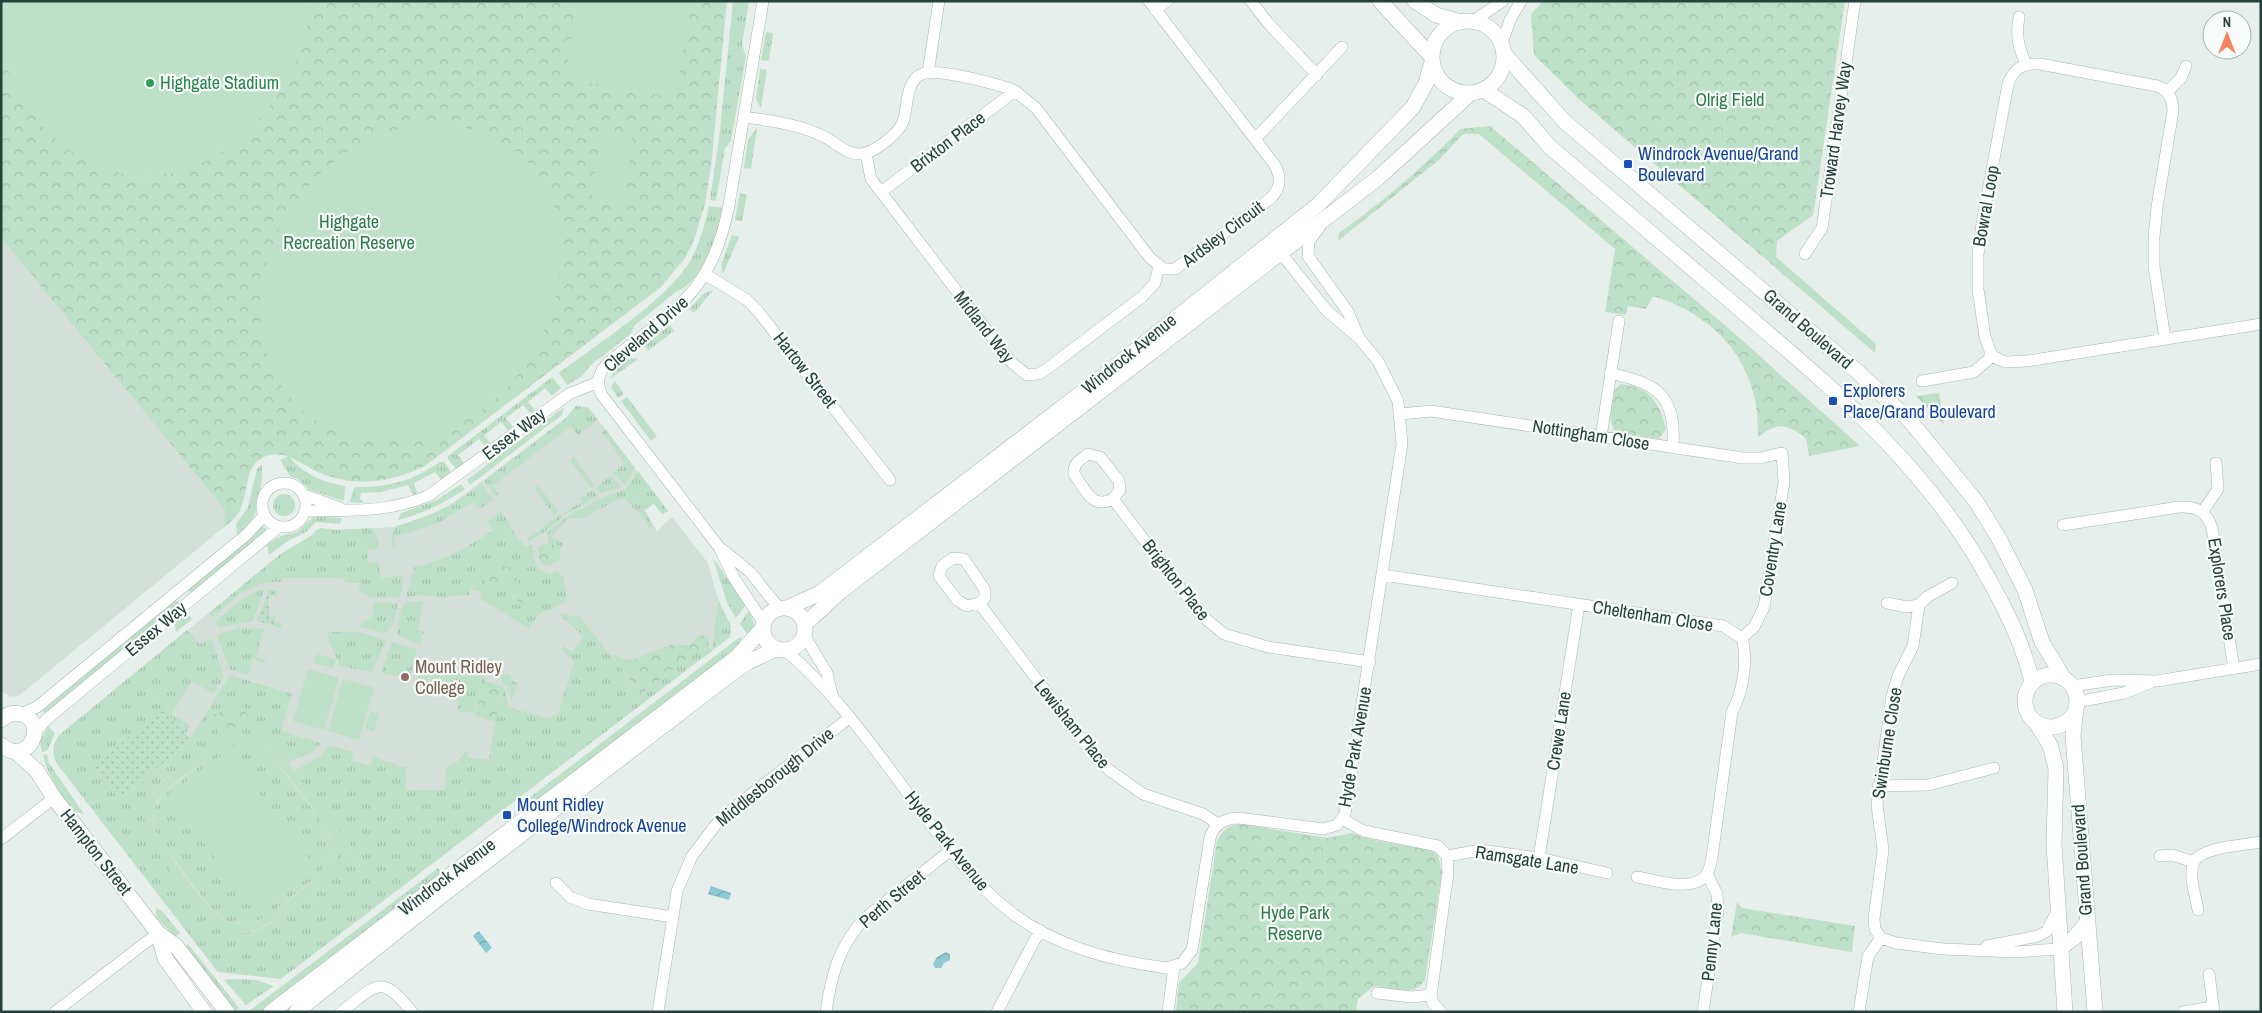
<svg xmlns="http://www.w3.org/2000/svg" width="2262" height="1013" font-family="'Archivo Narrow',sans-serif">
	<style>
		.built { fill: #d4dfda }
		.grass { fill: url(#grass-tufts); fill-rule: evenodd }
		.forest { fill: url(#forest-crowns) }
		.garden { fill: url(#garden-dots) }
		.pitch { fill: #bfe0c8; fill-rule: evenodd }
		.water { fill: url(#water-waves) }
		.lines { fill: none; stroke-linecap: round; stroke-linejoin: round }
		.minor-casing { stroke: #a8b8b2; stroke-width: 12 }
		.tertiary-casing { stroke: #a8b8b2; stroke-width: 16 }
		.minor { stroke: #fff; stroke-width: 11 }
		.tertiary { stroke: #fff; stroke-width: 15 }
		.leisure-dot { fill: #2e9e5b; stroke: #f7fbf9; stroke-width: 2 }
		.transit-dot { fill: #1a4fb4; stroke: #f7fbf9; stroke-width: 2 }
		.education-dot { fill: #8d6e63; stroke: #f7fbf9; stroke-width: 2 }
		.labels { text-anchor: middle; stroke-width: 4.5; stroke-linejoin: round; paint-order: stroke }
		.leisure-label { font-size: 18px; fill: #27864d; stroke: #f7fbf9; text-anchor: start }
		.park-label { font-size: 18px; fill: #2d7a4b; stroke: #f7fbf9 }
		.street-label { font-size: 18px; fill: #24423a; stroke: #f7fbf9 }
		.transit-label { font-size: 18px; fill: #164399; stroke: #f7fbf9; text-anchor: start }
		.education-label { font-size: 18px; fill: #785e54; stroke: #f7fbf9; text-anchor: start }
	</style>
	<defs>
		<pattern id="grass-tufts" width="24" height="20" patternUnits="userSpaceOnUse" patternTransform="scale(1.25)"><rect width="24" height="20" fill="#bfe0c8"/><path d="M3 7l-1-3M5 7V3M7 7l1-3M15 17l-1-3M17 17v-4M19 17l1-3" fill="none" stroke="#a4c1ad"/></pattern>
		<pattern id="forest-crowns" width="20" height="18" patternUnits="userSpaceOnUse" patternTransform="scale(1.25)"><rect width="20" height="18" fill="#bfe0c8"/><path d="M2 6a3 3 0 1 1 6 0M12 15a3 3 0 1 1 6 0" fill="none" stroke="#a4c1ad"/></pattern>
		<pattern id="garden-dots" width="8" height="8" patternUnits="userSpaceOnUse" patternTransform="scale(1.25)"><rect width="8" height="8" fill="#bfe0c8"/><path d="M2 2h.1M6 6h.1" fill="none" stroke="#a4c1ad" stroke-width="1.8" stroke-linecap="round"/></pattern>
		<pattern id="water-waves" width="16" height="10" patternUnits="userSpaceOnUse" patternTransform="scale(1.25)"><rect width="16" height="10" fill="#8ec9d4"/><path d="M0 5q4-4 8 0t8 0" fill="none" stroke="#74a5ad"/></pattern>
	</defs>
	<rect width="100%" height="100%" fill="#e6efeb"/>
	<!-- built -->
	<path class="built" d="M1,238L225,510L223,528L20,695L13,697L1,692Z
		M576,406L589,408L668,511L662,514L654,504L645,510L657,531L672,517L708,563L718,599L712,651L644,702L218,972L58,765L53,750L58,736L282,553L311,536L317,529L337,530L395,527L422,519L445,509L566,418Z"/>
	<!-- grass -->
	<path class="grass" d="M733,1H749L742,45L746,56L731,141L725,148L716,201L710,200L719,139Z
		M766,32L773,33L769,61L761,60Z
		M760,69L767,70L761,108L756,99Z
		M757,128L751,169L744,168L748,140Z
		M740,193L747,195L742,221L735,220Z
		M709,206L724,208C717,232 703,283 677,291L634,326L631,334L592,364L582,376L567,385L559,373C597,344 656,307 684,270C698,251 704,228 709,206Z
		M732,235L739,237L723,274L721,265Z
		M713,290L694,313L689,309L703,294Z
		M670,325L674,331L648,351L644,345Z
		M629,358L638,359L610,379L616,367Z
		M552,377L561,388L552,396L545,388L528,402L535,410L531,414L523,405L506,418L513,427L508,430L501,422L484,435L491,444L486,447L479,439L458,455L464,463L456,469L448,459V456Z
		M615,381L624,394L618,398L611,387Z
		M627,397L657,436L651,441L621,401Z
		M576,406L587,407L598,420L578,435L571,426L493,486L499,494L496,497L484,481L566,418Z
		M564,407L562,415L470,485L467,480Z
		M606,430L635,468L625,485L613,473L625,464L602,432Z
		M289,456C302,474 323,482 345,486L344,501L310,490L299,480L290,476L280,460Z
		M574,457L595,486L591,488L570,461Z
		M440,462H444L452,473L441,480L435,472L414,483L417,493L413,495L408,485L381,492L361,493L360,499L364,503L350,502L354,487C391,487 409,482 440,462Z
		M261,464C265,471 258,506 255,514C251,522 244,529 237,536L236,524L248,507L257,469Z
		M638,471L668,511L662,514L654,504L644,510L653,528L650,529L644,518L623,497L583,518H568L551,537L563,543L562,547L549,543L547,534C561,517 603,495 625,490Z
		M610,476L622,487L600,493L596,488Z
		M481,483L493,499L480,509L473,502L436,524L394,537L396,548H393L391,536L396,526C429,517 455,505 481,483Z
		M461,484L465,489C444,503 423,514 398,520L401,513L437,500Z
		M538,485L558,511L554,515L534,488Z
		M590,491H593L598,496L565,515L563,513L582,502L580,499Z
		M273 505a11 11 0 1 1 22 0a11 11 0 1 1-22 0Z
		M501,511L510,523L508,525L526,547L532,545L537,568L550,575L555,571L563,576L567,600C552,614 542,604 529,629L480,598L482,592L471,589L469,595L449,596L447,598L422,595L406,597L412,574L415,573L414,567C443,561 469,547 493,530L487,522ZM511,567L518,606L508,588Z
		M560,514L562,517L545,532L529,541L527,539Z
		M314,516L342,518L340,524L316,522L306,532L288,541L269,555L267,544L281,536L297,532Z
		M262,526L268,530L191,593L188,590L251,538Z
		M320,528L337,530L372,528L378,538V549L367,550L368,563L379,562L381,578L404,575L400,598L371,597L359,591L360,583H347L342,578H283L281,582C247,582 238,597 213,617L209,613L282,553L311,536Z
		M713,558L746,605L736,618L727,603Z
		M257,590H264L253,621L219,627L215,622L241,600Z
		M718,599L731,626L730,637L281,979L218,972L58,765C51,755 53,746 58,736L187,630L199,644L211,638L224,677L214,694L192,681L172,714L191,726L185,733L94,766L120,799L191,740L190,739L230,675L292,694L281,731L321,743L312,752L288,762L256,719L257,737C231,731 214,744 195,758C183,767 167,775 158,786C131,820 151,843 172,871C184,886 195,902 207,917C218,927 238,935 253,932C267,929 316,892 325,880C334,870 339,858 339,845L365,878L371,873L294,771L322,755L329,745L354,752L352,761L371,766L373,757L395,764L397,767H406V790H445L446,767L456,763L468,748L467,757L489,760L495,722L504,687L509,707L549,719L559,711L574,661L561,650L564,646L571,652L584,637L558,613L580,617L641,694L702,648L707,636H709L708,648L712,650Z
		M176,600L179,603L45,713L42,711Z
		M423,601L418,630L424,632L420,644L398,636L397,629L403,605L408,602Z
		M374,602L398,603L393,625L385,633L358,626L372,616Z
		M749,610L755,627L750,638L740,624Z
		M185,611L192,619L176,632L174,620Z
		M241,627L264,629L256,657L267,661L266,663L253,659L248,675L229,669L217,635Z
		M328,632H358L386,640L372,672L340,666L328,639Z
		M740,637L745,643L534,805L529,798Z
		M392,642L415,649L417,652L410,678L381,673Z
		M431,673L484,674L485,681L474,712H458V701L430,681Z
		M498,673L512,676L510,680L518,683L511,703L509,687L502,682Z
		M48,726L55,733L47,751L42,752L40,741Z
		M245,743L258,746L270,754L325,826L331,843V851L326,866L316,877L265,918L245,924L229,922L214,912L160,841L153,824L155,808L163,794L221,749L229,745Z
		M47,754L49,763L84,814L71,811C59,793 48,775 43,755Z
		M438,868L443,875L264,1012H246L253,1008Z
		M156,908L162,911L180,933L175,937L156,917Z
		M188,944L239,1008L236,1012L185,947Z
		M233,979L256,980L274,986L246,1005L224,980Z"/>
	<!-- forest -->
	<path class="forest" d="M1,1H727L711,167L705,204L693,243L685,258L661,287L425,466C400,478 373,485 344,480C334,478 324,475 315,471C297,461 280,446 259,460C245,469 248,497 239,512C235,519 229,523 223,528L225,510L1,238Z
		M1543,1H1845L1813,215L1777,241L1776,257L1876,344L1875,353L1580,100L1534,55L1531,14Z
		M1490,126L1734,333L1860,446L1809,456L1806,438C1786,423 1778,422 1758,437C1761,367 1719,316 1653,296L1646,309L1628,306L1626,315L1605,312L1615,249L1479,134H1463L1440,159L1338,241L1339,233C1382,202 1423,168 1460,129Z
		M1621,384C1649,387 1660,402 1666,429L1659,439L1616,432C1606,419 1611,406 1613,391Z
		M1939,393L1944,425L1916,396Z
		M550,543L561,548L559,560L547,566L540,562L537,547Z
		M488,565L511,567L527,599L520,606L508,588L485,586Z
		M699,635L707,636L702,648L641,694L612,656L616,654L621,659L632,660L671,645H689Z
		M485,681L504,687L495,722L474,715Z
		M242,704L250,720L219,734L211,716Z
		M1241,824L1328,838L1352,833L1379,841L1430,850L1438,855L1442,873L1425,980C1414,998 1391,988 1374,986L1358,999L1356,1012H1176L1179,983L1198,963L1217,841C1223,830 1228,825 1241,824Z
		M1737,902L1742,908L1855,926L1852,952L1741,933L1731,937Z"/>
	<!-- garden -->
	<path class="garden" d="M269,590H277V596H269V616H275L276,623H282L281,628L257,621Z
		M163,708L191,740L120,799L94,766Z"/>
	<!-- pitch -->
	<path class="pitch" d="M1,1H311C298,133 154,241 45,129C24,107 5,74 1,43C0,30 1,15 1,1Z
		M577,1H692L676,97L565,79Z
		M434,123C656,140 558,467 366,440C339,436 313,422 294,402C271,377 260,342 260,308C263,212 338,130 434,123Z
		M601,130L633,135L623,206L591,202Z
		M317,654L335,659L333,668L314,663Z
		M308,669L339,678L324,730L293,721Z
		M420,669L430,671L426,687L417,685Z
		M343,679L374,688L359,740L328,731Z
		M370,711L379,714L374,732L365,729Z
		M256,719L371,873L365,878L340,846C339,856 337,866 330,875C318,891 265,931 245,933C230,934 217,927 207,917C196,903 185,889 174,874C156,851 131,823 153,793C162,779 178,770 191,761C212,745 229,731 256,736L248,724ZM237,744C248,743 257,744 266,751C277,759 325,822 329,835C333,847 331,861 322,871C311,885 263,923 245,924C235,925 225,922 217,915C204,904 154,838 153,823C153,815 154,807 158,800C166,786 221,747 237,744Z
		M227,751L318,870L258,915L168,795Z"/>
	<!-- water -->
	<path class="water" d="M711,886L731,893L729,900L708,894Z
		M479,931L492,948L486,953L473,936Z
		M946,952L950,954V960L944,963L941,968H935L933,964L937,957Z"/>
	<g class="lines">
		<!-- minor casing -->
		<g class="minor-casing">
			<path id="minor" d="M763,1L729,205C712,294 675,309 610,361C599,371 596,380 601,394L719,547L734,578L763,622
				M1251,1L1268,23L1317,75
				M1155,10L1167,1
				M2019,17C2016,35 2018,47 2026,64
				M1473,21L1503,1
				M1502,43L1510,20L1521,1
				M928,73L939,1
				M2167,92L2181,78L2186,66
				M744,117C772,121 799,124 825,137C837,144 850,158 866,153C878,149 898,134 903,122C908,108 905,81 922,74C937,68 991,83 1008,88L1015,91L1036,108L1150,258L1164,269H1175L1270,199C1281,188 1282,177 1274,164L1149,1
				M1255,139L1342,47
				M866,153L871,179L1011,362L1027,375L1038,374L1044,371L1142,297L1155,283L1159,266
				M881,192L1015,91
				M1319,228L1309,241L1308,256L1348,312L1359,338
				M1805,254L1822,228L1855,1
				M705,274L747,300L757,310L890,480
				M2165,339L2154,266V237L2157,207L2173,111C2173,99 2168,90 2157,86L2040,64C2023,63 2014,68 2008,84L1982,223L1978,255V289L1985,337L1992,356L2005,362L2027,361L2261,324
				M1610,373C1658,384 1676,395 1673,447
				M1922,381L1974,372L1992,356
				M1400,414L1431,411L1743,458H1760L1782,453L1784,482L1764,607L1754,627L1742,638
				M1601,437L1619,321
				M262 505a22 22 0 1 1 44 0a22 22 0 1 1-44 0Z
				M304,495L340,508
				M1113,499L1120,490L1119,481L1100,457L1088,454C1080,460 1073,463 1074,474C1086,490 1092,510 1113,499L1201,615L1224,634L1268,647L1370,662
				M306,511C351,510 385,513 428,496L569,394L598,382
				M2203,511L2218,489L2216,463
				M2063,525L2179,507C2197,506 2206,511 2212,528L2234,669
				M723,550L750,572L779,608
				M1383,575L1723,626L1742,638C1748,660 1743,692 1732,712L1712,857C1711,863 1709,871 1706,875C1692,893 1655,880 1637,877
				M1952,583L1927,597L1919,605L1913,646L1898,676L1892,696L1877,805L1883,850L1874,919L1875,929L1881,938L1896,943L1943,949L2015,952L2059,949
				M979,603L985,598V590L964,559L953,558L942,566L939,576L957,600L967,606L979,603L1087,746L1109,770L1143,794L1203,814L1218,824
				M1887,603L1907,607L1919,605
				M804,635L827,673L832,695
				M785,650C844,700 888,768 935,830C958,859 981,890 1012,913C1057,947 1112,961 1167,968L1182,963L1192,950L1210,838C1214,824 1225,818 1239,818L1323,829L1337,825L1345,814L1402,444L1398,401L1378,361L1359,338L1327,311L1276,247
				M2072,686L2113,680L2157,681L2261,664
				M2077,702L2124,693L2150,683
				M20,714L37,707L246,535L264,516
				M35,732L47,719L279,527
				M1878,786L1928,785L1994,768
				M1342,819L1364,831L1438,846L1447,856L1448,873L1431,995L1432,1002L1441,1012
				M1,839L54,798
				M1447,856L1481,850L1539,858L1607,873
				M2160,856L2172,855L2194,862
				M1539,858L1579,604
				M556,883L570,897L588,904L673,917
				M2198,910C2196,897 2188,875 2194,862C2201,847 2245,845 2261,842
				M1987,946L2038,936L2047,931L2058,909
				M2209,974L2214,1012
				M1377,993L1411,997L1431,995
				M55,1012L158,933
				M341,1012C377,985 380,972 412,1012
				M658,1012L677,891L692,856L721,818L849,718
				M826,1012C831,976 839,946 864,919L951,850
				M997,1012L1040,930
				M1168,1012L1174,967
				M1703,1012L1718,911L1717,894L1707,874
				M1859,1012L1868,956L1881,938
				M2183,1012L2213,1007"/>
		</g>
		<!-- tertiary casing -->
		<g class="tertiary-casing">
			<path id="tertiary" d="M1380,1L1432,57
				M1415,1L1436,15L1461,22
				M1432 57a36 36 0 1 1 72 0a36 36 0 1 1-72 0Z
				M1505,55L1565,122L1858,372L1911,422L1975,500L1997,535L2025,590L2042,642L2063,677
				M1484,90L1523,116L1550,147C1614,202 1678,256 1742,311C1840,395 1930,469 1992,585C2009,616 2024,647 2032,682
				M763 629a21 21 0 1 1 42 0a21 21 0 1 1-42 0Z
				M787,608L820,593L1102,377L1319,204L1413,107L1426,83L1432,62
				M805,624L841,591L1378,178L1471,93
				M2025 701a26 26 0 1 1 52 0a26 26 0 1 1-52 0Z
				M2076,708L2073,736L2095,1012
				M1,720C6,715 12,712 20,714C50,720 29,769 1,745
				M2036,723L2050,745L2056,768L2054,844L2065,1012
				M16,752L37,771L54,798L158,933L176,946L227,1012
				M158,933L165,958L204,1012
				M2059,949L2074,938L2087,923
				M271,1012L737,657L762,629
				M296,1012L440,897L732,673L748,662L776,649"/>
		</g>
		<!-- minor -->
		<use href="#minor" class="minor"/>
		<!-- tertiary -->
		<use href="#tertiary" class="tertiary"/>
	</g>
	<!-- markers -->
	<circle class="leisure-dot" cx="150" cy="83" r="5"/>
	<g class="transit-dot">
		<rect x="1623" y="159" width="10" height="10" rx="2.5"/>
		<rect x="1828" y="396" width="10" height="10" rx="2.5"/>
		<rect x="502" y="810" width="10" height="10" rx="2.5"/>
	</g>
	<circle class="education-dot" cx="405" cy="677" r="5"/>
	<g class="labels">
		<!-- leisure labels -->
		<g class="leisure-label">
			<text x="160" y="89">Highgate Stadium</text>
		</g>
		<!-- park labels -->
		<g class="park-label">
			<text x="1730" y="106">Olrig Field</text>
			<text x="349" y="228">Highgate<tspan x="349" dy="21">Recreation Reserve</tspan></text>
			<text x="1295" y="919">Hyde Park<tspan x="1295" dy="21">Reserve</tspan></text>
		</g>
		<!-- street labels -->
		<g class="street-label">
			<text transform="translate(1836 130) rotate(-82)" y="6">Troward Harvey Way</text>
			<text transform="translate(948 142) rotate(-37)" y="6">Brixton Place</text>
			<text transform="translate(1986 206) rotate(-80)" y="6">Bowral Loop</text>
			<text transform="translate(1223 234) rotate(-37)" y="6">Ardsley Circuit</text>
			<text transform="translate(984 327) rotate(52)" y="6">Midland Way</text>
			<text transform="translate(1808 329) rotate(41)" y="6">Grand Boulevard</text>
			<text transform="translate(646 334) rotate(-41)" y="6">Cleveland Drive</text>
			<text transform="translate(1129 354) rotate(-39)" y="6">Windrock Avenue</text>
			<text transform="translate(805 370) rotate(52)" y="6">Hartow Street</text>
			<text transform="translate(514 434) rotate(-37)" y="6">Essex Way</text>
			<text transform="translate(1591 435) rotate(9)" y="6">Nottingham Close</text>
			<text transform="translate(1773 549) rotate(-81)" y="6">Coventry Lane</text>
			<text transform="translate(1176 580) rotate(52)" y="6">Brighton Place</text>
			<text transform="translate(2222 589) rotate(81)" y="6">Explorers Place</text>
			<text transform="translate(1653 616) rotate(9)" y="6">Cheltenham Close</text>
			<text transform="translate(156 629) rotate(-40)" y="6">Essex Way</text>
			<text transform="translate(1072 724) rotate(51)" y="6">Lewisham Place</text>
			<text transform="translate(1559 731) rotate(-81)" y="6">Crewe Lane</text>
			<text transform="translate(1887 743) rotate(-81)" y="6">Swinburne Close</text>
			<text transform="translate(1355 747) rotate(-80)" y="6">Hyde Park Avenue</text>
			<text transform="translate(775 777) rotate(-39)" y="6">Middlesborough Drive</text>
			<text transform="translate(947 841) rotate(51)" y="6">Hyde Park Avenue</text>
			<text transform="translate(96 852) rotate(52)" y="6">Hampton Street</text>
			<text transform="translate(1527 860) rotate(9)" y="6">Ramsgate Lane</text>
			<text transform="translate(2082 860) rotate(-94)" y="6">Grand Boulevard</text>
			<text transform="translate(447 877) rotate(-37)" y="6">Windrock Avenue</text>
			<text transform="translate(892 899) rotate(-40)" y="6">Perth Street</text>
			<text transform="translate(1712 942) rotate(-84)" y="6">Penny Lane</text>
		</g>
		<!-- transit labels -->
		<g class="transit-label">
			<text x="1638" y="160">Windrock Avenue/Grand<tspan x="1638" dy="21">Boulevard</tspan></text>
			<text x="1843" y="397">Explorers<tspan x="1843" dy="21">Place/Grand Boulevard</tspan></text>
			<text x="517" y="811">Mount Ridley<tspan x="517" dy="21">College/Windrock Avenue</tspan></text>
		</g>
		<!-- education labels -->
		<g class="education-label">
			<text x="415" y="673">Mount Ridley<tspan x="415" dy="21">College</tspan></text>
		</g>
	</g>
	<!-- border -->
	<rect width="2262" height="1013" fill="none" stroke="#24423a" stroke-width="5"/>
	<!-- north arrow -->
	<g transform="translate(2227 35)"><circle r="24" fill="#f7fbf9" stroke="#a3b1ad"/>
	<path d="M0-4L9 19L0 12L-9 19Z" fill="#f4845f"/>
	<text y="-8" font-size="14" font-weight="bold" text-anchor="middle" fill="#24423a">N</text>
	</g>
</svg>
